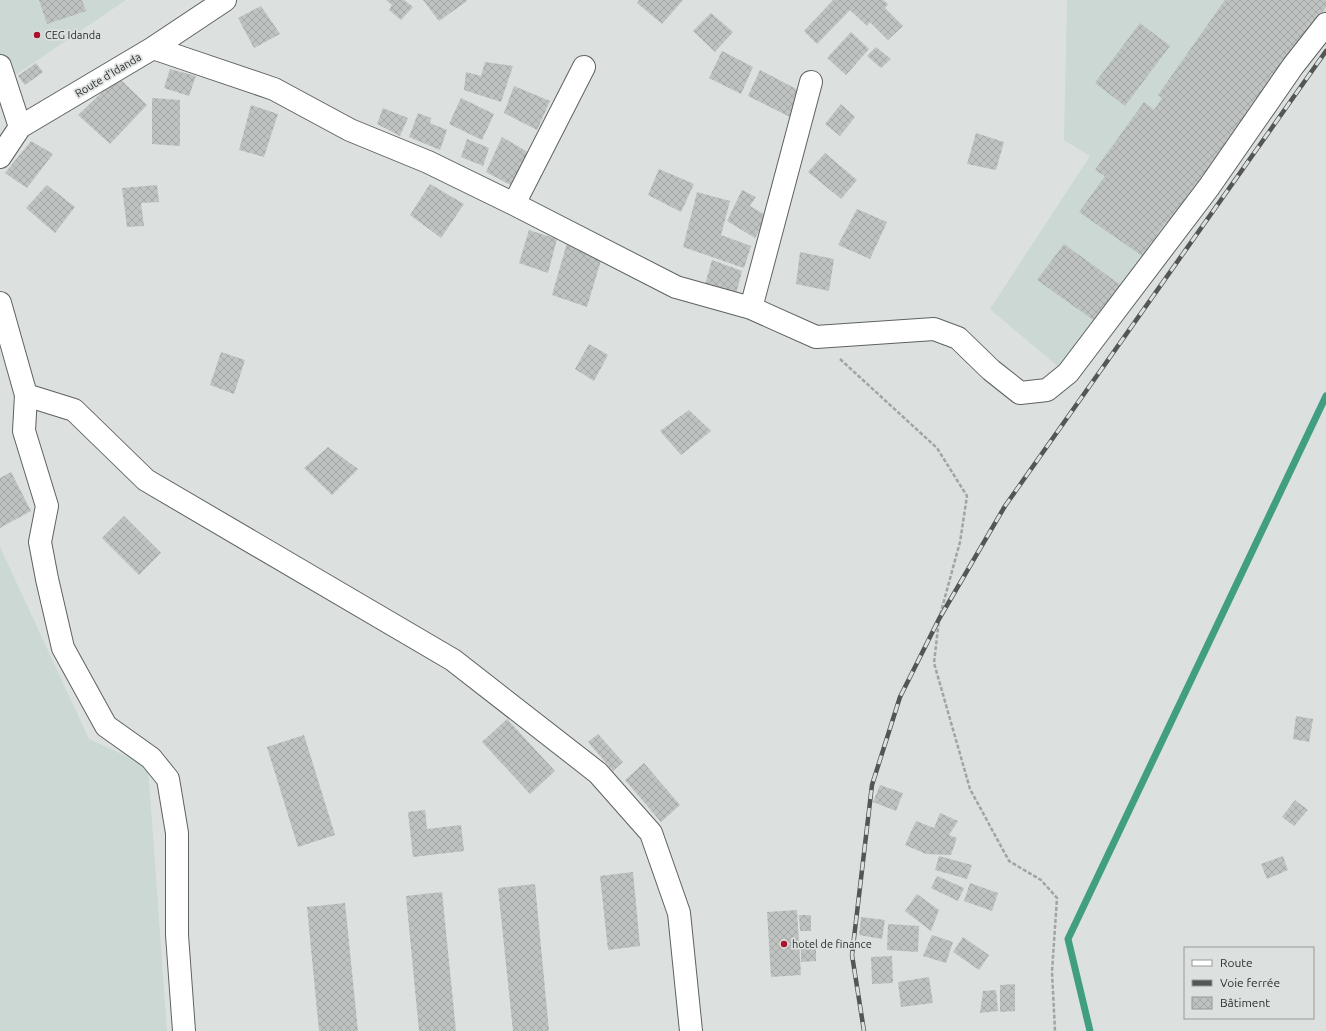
<svg xmlns="http://www.w3.org/2000/svg" width="1326" height="1031" font-family="Ubuntu,sans-serif">
	<style>
		.built { fill: #cbd8d3 }
		.lines { fill: none; stroke-linecap: round; stroke-linejoin: round }
		.stream { stroke: #429e81; stroke-width: 7 }
		.building { fill: url(#building-cross-hatch) }
		.minor-casing { stroke: #5e6261; stroke-width: 24 }
		.path { stroke: #a0a4a3; stroke-width: 2.5; stroke-dasharray: 4 2; stroke-linecap: butt }
		.minor { stroke: #fff; stroke-width: 22 }
		.rail-casing { stroke: #535655; stroke-width: 4.5 }
		.rail { stroke: #dce1df; stroke-width: 3; stroke-dasharray: 9; stroke-linecap: butt }
		.poi-dot { fill: #aa132f; stroke: #dce1df; stroke-width: 1.5 }
		.labels { text-anchor: middle; stroke-width: 3.5; stroke-linejoin: round; paint-order: stroke }
		.poi-label { font-size: 11px; fill: #2c2e2d; stroke: #dce1df; text-anchor: start }
		.street-label { font-size: 11px; fill: #2c2e2d; stroke: #dce1df }
	</style>
	<defs>
		<pattern id="building-cross-hatch" width="8" height="8" patternUnits="userSpaceOnUse"><rect width="8" height="8" fill="#bec3c1"/><path d="M0 0l8 8M0 8l8-8" fill="none" stroke="#a3a8a6"/></pattern>
	</defs>
	<rect width="100%" height="100%" fill="#dce1df"/>
	<!-- built -->
	<path class="built" d="M0,0H126L17,74L0,71Z
		M1067,0H1326V20L1068,375L990,309L1090,156L1064,140Z
		M0,547L89,739L148,766L167,1031H0Z"/>
	<g class="lines">
		<!-- stream -->
		<path class="stream" d="M1090,1031L1068,939L1326,396"/>
	</g>
	<!-- building -->
	<path class="building" d="M39,0H82L86,11L47,24Z
		M386,0H404L413,7L401,20L389,10L392,5Z
		M423,0H466L467,1L439,21Z
		M639,0H683L662,24L637,3Z
		M833,0H883L888,4L885,8L903,26L888,40L870,22L867,26L850,10L817,44L804,31Z
		M1225,0H1326V7L1230,142L1174,228L1166,222L1142,256L1079,212L1105,176L1095,170L1144,102L1154,110L1162,98L1158,95Z
		M261,6L280,34L254,48L238,18Z
		M711,13L733,32L715,52L693,31Z
		M1140,23L1170,46L1125,106L1095,83Z
		M851,32L869,49L846,75L827,58Z
		M876,47L891,59L881,68L867,56Z
		M722,51L753,67L741,94L709,78Z
		M485,62L513,66L501,102L464,90L466,72L481,76Z
		M36,63L43,72L25,85L18,76Z
		M170,69L196,76L189,96L164,88Z
		M760,70L802,92L790,117L748,96Z
		M118,77L147,105L110,144L78,115Z
		M514,86L550,101L537,130L504,113Z
		M152,98L180,100V146L152,144Z
		M461,98L494,114L482,140L449,124Z
		M841,104L855,117L840,136L825,124Z
		M251,105L278,114L264,157L239,150Z
		M383,108L408,118L400,136L377,124Z
		M418,113L431,118L430,123L447,130L440,150L409,137Z
		M976,133L1004,142L996,170L967,164Z
		M502,137L531,154L514,187L486,172Z
		M467,139L489,148L483,166L461,157Z
		M31,141L53,154L27,188L5,173Z
		M825,153L857,180L841,199L808,172Z
		M659,169L694,184L681,212L648,195Z
		M430,184L464,204L441,238L410,215Z
		M47,185L75,207L55,233L26,208Z
		M157,185L159,202L141,203L144,226L127,227L122,188Z
		M742,190L756,197L750,206L767,216L755,238L727,221Z
		M697,192L730,201L721,235L751,246L744,268L683,247Z
		M857,209L887,222L870,259L838,245Z
		M529,230L557,239L548,273L519,263Z
		M567,243L602,257L587,307L552,295Z
		M1064,244L1122,286L1096,322L1037,280Z
		M800,252L834,259L829,291L796,284Z
		M712,260L742,271L735,298L704,288Z
		M589,344L608,355L594,381L575,369Z
		M221,352L245,360L234,394L210,385Z
		M689,410L711,431L681,455L660,431Z
		M328,447L358,469L332,495L304,468Z
		M11,472L31,511L0,528V478Z
		M124,516L161,553L139,575L102,538Z
		M1296,716L1313,719L1309,742L1293,739Z
		M507,719L555,771L530,794L482,742Z
		M598,734L623,762L613,771L588,742Z
		M304,735L335,835L298,847L267,747Z
		M644,763L680,805L661,822L625,780Z
		M880,785L903,793L896,811L873,802Z
		M1295,800L1308,810L1294,826L1282,817Z
		M425,810L427,829L461,825L464,851L413,857L408,812Z
		M940,813L958,821L949,835L957,838L951,855L926,854L905,845L916,821L934,828Z
		M939,856L972,865L967,879L935,870Z
		M1283,856L1288,870L1267,879L1261,864Z
		M633,872L640,946L608,950L600,876Z
		M937,876L964,888L958,901L931,888Z
		M970,883L998,893L992,911L964,901Z
		M535,884L549,1031H513L498,888Z
		M442,892L456,1031H419L406,896Z
		M917,894L939,910L931,931L905,911Z
		M345,903L358,1031H319L307,907Z
		M797,910L801,975L771,977L767,912Z
		M799,915H811V931H800Z
		M861,917L885,920L882,939L859,935Z
		M888,924L919,926L918,952L887,950Z
		M932,935L953,942L946,963L923,956Z
		M963,937L989,955L979,970L953,952Z
		M816,943V961L801,962V944Z
		M892,956L893,983L872,984L871,957Z
		M929,977L933,1003L901,1007L898,982Z
		M1015,984V1011L1000,1012V985Z
		M996,990L998,1011L980,1013L983,991Z"/>
	<g class="lines">
		<!-- minor casing -->
		<g class="minor-casing">
			<path id="minor" d="M153,48L274,89L350,130L428,162L514,204L676,287L751,308L816,337L934,329L958,338L991,370L1020,393L1047,390L1068,373L1209,187L1293,66L1326,24
				M0,66L20,127
				M0,157L20,127L153,48L225,0
				M514,204L584,67
				M0,303L26,395L24,431L47,506L40,542L47,579L63,648L106,726L151,758L168,779L177,833V935L184,1031
				M751,308L811,82
				M26,395L74,410L146,480L453,660L598,773L651,833L679,913L691,1031"/>
		</g>
		<!-- path -->
		<path class="path" d="M840,359L937,448L967,496L960,542L939,619L934,663L970,789L1009,861L1041,880L1057,898L1052,972L1055,1031"/>
		<!-- minor -->
		<use href="#minor" class="minor"/>
		<!-- rail casing -->
		<g class="rail-casing">
			<path id="rail" d="M864,1031L852,955L872,785L900,697L939,619L1005,506L1326,51"/>
		</g>
		<!-- rail -->
		<use href="#rail" class="rail"/>
	</g>
	<!-- markers -->
	<g class="poi-dot">
		<circle cx="37" cy="35" r="4"/>
		<circle cx="784" cy="944" r="4"/>
	</g>
	<g class="labels">
		<!-- poi labels -->
		<g class="poi-label">
			<text x="45" y="39">CEG Idanda</text>
			<text x="792" y="948">hotel de finance</text>
		</g>
		<!-- street labels -->
		<g class="street-label">
			<text transform="translate(108 75) rotate(-31)" y="4">Route d'Idanda</text>
		</g>
	</g>
	<!-- legend -->
	<rect x="1184" y="947" width="130" height="72" fill="#dce1df" stroke="#969998"/>
	<rect x="1192" y="960" width="20" height="6" fill="#ffffff" stroke="#969998"/>
	<text x="1220" y="967" font-size="12" fill="#2c2e2d">Route</text>
	<rect x="1192" y="980" width="20" height="6" fill="#535655" stroke="#969998"/>
	<text x="1220" y="987" font-size="12" fill="#2c2e2d">Voie ferrée</text>
	<rect x="1192" y="997" width="20" height="12" fill="url(#building-cross-hatch)" stroke="#969998"/>
	<text x="1220" y="1007" font-size="12" fill="#2c2e2d">Bâtiment</text>
</svg>
